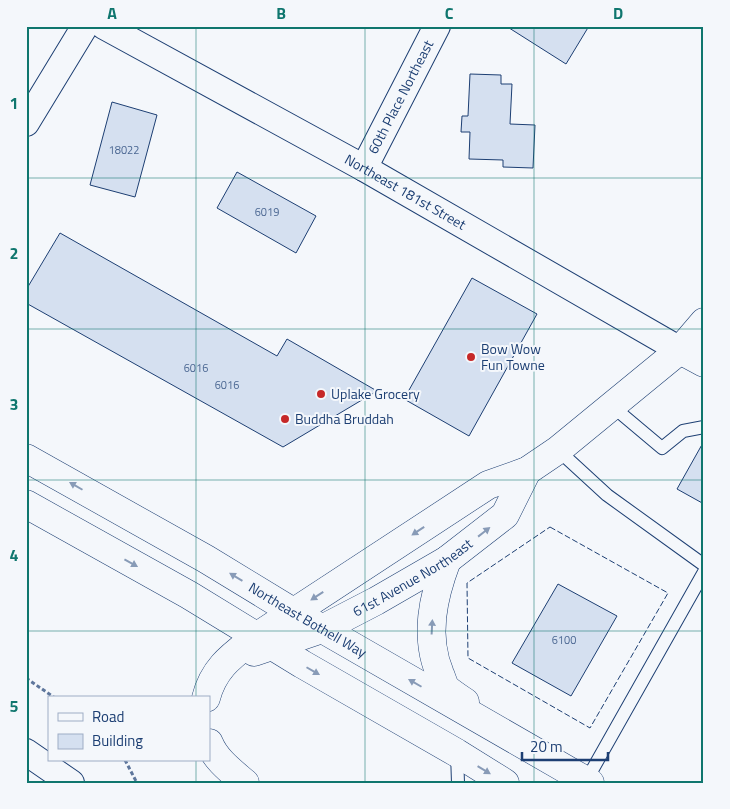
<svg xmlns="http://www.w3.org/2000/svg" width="730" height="809" font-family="'Titillium Web',sans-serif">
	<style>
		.building { fill: #d5e0f0; stroke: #1d3f73 }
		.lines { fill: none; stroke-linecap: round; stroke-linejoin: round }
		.service-casing { stroke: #1d3f73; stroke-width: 14 }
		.minor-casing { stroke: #1d3f73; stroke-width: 28 }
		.tertiary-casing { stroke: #1d3f73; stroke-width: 29 }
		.secondary-casing { stroke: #1d3f73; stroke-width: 29 }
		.primary-casing { stroke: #1d3f73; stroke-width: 29 }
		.path { stroke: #5e769c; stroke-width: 3; stroke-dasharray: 4 2.5; stroke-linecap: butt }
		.service { stroke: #f4f7fb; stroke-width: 12 }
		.minor { stroke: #f4f7fb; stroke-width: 26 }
		.tertiary { stroke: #f4f7fb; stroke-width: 28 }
		.secondary { stroke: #f4f7fb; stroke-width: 28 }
		.primary { stroke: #f4f7fb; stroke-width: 28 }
		.fence { stroke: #1d3f73; stroke-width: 1; stroke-dasharray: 6 2.5; stroke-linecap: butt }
		.oneway { fill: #889bb7 }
		.grid { fill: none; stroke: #0f766e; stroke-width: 1; stroke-opacity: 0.55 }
		.poi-dot { fill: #c62828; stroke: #f4f7fb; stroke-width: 2 }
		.labels { text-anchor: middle; stroke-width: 4; stroke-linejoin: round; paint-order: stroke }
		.number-label { font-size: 11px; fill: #4b6792 }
		.street-label { font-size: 14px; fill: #1d3f73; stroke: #f4f7fb }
		.poi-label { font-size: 14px; fill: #1d3f73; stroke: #f4f7fb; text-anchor: start }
		.neatline { fill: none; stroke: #0f766e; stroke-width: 2 }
		.grid-label { font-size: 16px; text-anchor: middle; font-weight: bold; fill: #0f766e }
	</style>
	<rect width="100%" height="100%" fill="#f4f7fb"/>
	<!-- building -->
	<path class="building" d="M506,26H589L566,64Z
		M470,74L501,75V84H512L510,124L535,125L533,168L503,167V160L469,159L470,132H461L462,116H468Z
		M112,102L157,115L135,197L90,185Z
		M237,172L316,216L296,253L217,208Z
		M60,233L277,356L287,339L377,391L283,447L26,303V290Z
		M472,278L537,314L469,436L404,399Z
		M704,441V504L677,489Z
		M558,584L617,616L571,696L512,663Z"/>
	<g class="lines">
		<!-- service casing -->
		<g class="service-casing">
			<path id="service" d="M612,406L662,448L683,431L704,427
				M558,450L607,495L704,565
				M457,753L458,783
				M586,781L704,572"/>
		</g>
		<!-- minor casing -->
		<g class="minor-casing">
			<g id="minor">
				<path id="s1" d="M104,26L364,168L680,350"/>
				<path d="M26,123L85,26"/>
				<path id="s2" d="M364,168L437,26"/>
				<path d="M26,752L71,783"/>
			</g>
		</g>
		<!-- tertiary casing -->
		<g class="tertiary-casing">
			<path id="tertiary" d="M680,350L704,363"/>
		</g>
		<!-- secondary casing -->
		<g class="secondary-casing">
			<g id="secondary">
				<path id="s3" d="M254,652L322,629L376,601L447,560L505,515L527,471"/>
				<path d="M206,698C214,667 233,655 256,637L488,485L527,471L558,450L680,350L704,322"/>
				<path d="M209,743C216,760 231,771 245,783"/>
			</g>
		</g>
		<!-- primary casing -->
		<g class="primary-casing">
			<g id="primary">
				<path id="s4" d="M26,458L206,559L293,612L590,783"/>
				<path d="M26,504L189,595L302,664L457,753L505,783"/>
				<path d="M447,560C433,597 424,636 440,674C442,678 443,684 446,688C451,693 459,698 465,702"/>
			</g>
		</g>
		<!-- path -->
		<path class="path" d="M26,678L55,698
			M125,760L137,783"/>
		<!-- service -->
		<use href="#service" class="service"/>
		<!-- minor -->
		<use href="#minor" class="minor"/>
		<!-- tertiary -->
		<use href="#tertiary" class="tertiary"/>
		<!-- secondary -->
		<use href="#secondary" class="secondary"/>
		<!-- primary -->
		<use href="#primary" class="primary"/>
		<!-- fence -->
		<path class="fence" d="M550,527L668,593L590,728L468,658L467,583Z"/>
	</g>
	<!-- one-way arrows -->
	<defs><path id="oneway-solid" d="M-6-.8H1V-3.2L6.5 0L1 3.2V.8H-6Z" transform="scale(1.25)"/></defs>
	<g class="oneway">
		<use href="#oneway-solid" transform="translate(76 486) rotate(-150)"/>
		<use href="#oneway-solid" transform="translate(418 531) rotate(146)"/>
		<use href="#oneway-solid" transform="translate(484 532) rotate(-38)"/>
		<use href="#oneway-solid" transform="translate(131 563) rotate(29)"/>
		<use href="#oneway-solid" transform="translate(236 577) rotate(-149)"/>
		<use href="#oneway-solid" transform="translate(317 596) rotate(147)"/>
		<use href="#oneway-solid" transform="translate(432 627) rotate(-87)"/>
		<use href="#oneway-solid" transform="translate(313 671) rotate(30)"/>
		<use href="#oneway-solid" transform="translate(415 683) rotate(-150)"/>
		<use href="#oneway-solid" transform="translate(484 770) rotate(31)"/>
	</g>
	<!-- grid -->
	<path class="grid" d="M196,26V698M365,26V783M534,26V783M26,178H704M26,329H704M26,480H704M26,631H704M196,760V783"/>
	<!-- markers -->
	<g class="poi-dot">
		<circle cx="471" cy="357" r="5"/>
		<circle cx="321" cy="394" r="5"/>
		<circle cx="285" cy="419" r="5"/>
	</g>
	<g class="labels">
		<!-- number labels -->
		<g class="number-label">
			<text x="124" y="154">18022</text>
			<text x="267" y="216">6019</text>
			<text x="196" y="372">6016</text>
			<text x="227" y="389">6016</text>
			<text x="564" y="644">6100</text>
		</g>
		<!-- street labels -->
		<g class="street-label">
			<text dy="5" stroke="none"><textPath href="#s2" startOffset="80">60th Place Northeast</textPath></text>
			<text dy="5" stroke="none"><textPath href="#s1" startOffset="344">Northeast 181st Street</textPath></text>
			<text dy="5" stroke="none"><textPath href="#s3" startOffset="176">61st Avenue Northeast</textPath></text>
			<text dy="5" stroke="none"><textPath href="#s4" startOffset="325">Northeast Bothell Way</textPath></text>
		</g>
		<!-- poi labels -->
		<g class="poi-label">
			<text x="481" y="354">Bow Wow<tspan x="481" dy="16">Fun Towne</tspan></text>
			<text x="331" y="399">Uplake Grocery</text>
			<text x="295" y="424">Buddha Bruddah</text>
		</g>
	</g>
	<!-- border -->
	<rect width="730" height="809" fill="none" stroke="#f4f7fb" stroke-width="55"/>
	<!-- legend -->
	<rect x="48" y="696" width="162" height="65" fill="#f4f7fb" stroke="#9eadc5"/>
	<rect x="58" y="713" width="25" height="8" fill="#f4f7fb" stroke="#9eadc5"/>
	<text x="92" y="722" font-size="15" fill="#1d3f73">Road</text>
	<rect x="58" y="734" width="25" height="15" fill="#d5e0f0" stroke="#9eadc5"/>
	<text x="92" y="746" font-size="15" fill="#1d3f73">Building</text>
	<!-- scale -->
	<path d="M522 752v8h86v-8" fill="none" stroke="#1d3f73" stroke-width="2.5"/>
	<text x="530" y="752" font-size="15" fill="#1d3f73" stroke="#f4f7fb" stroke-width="4" paint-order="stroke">20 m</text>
	<rect x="28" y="28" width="674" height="754" class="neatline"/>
	<g class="grid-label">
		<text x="112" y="19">A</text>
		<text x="281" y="19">B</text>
		<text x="449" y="19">C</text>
		<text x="618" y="19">D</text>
		<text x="14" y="109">1</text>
		<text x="14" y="259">2</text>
		<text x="14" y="410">3</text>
		<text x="14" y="561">4</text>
		<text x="14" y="712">5</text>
	</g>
</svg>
